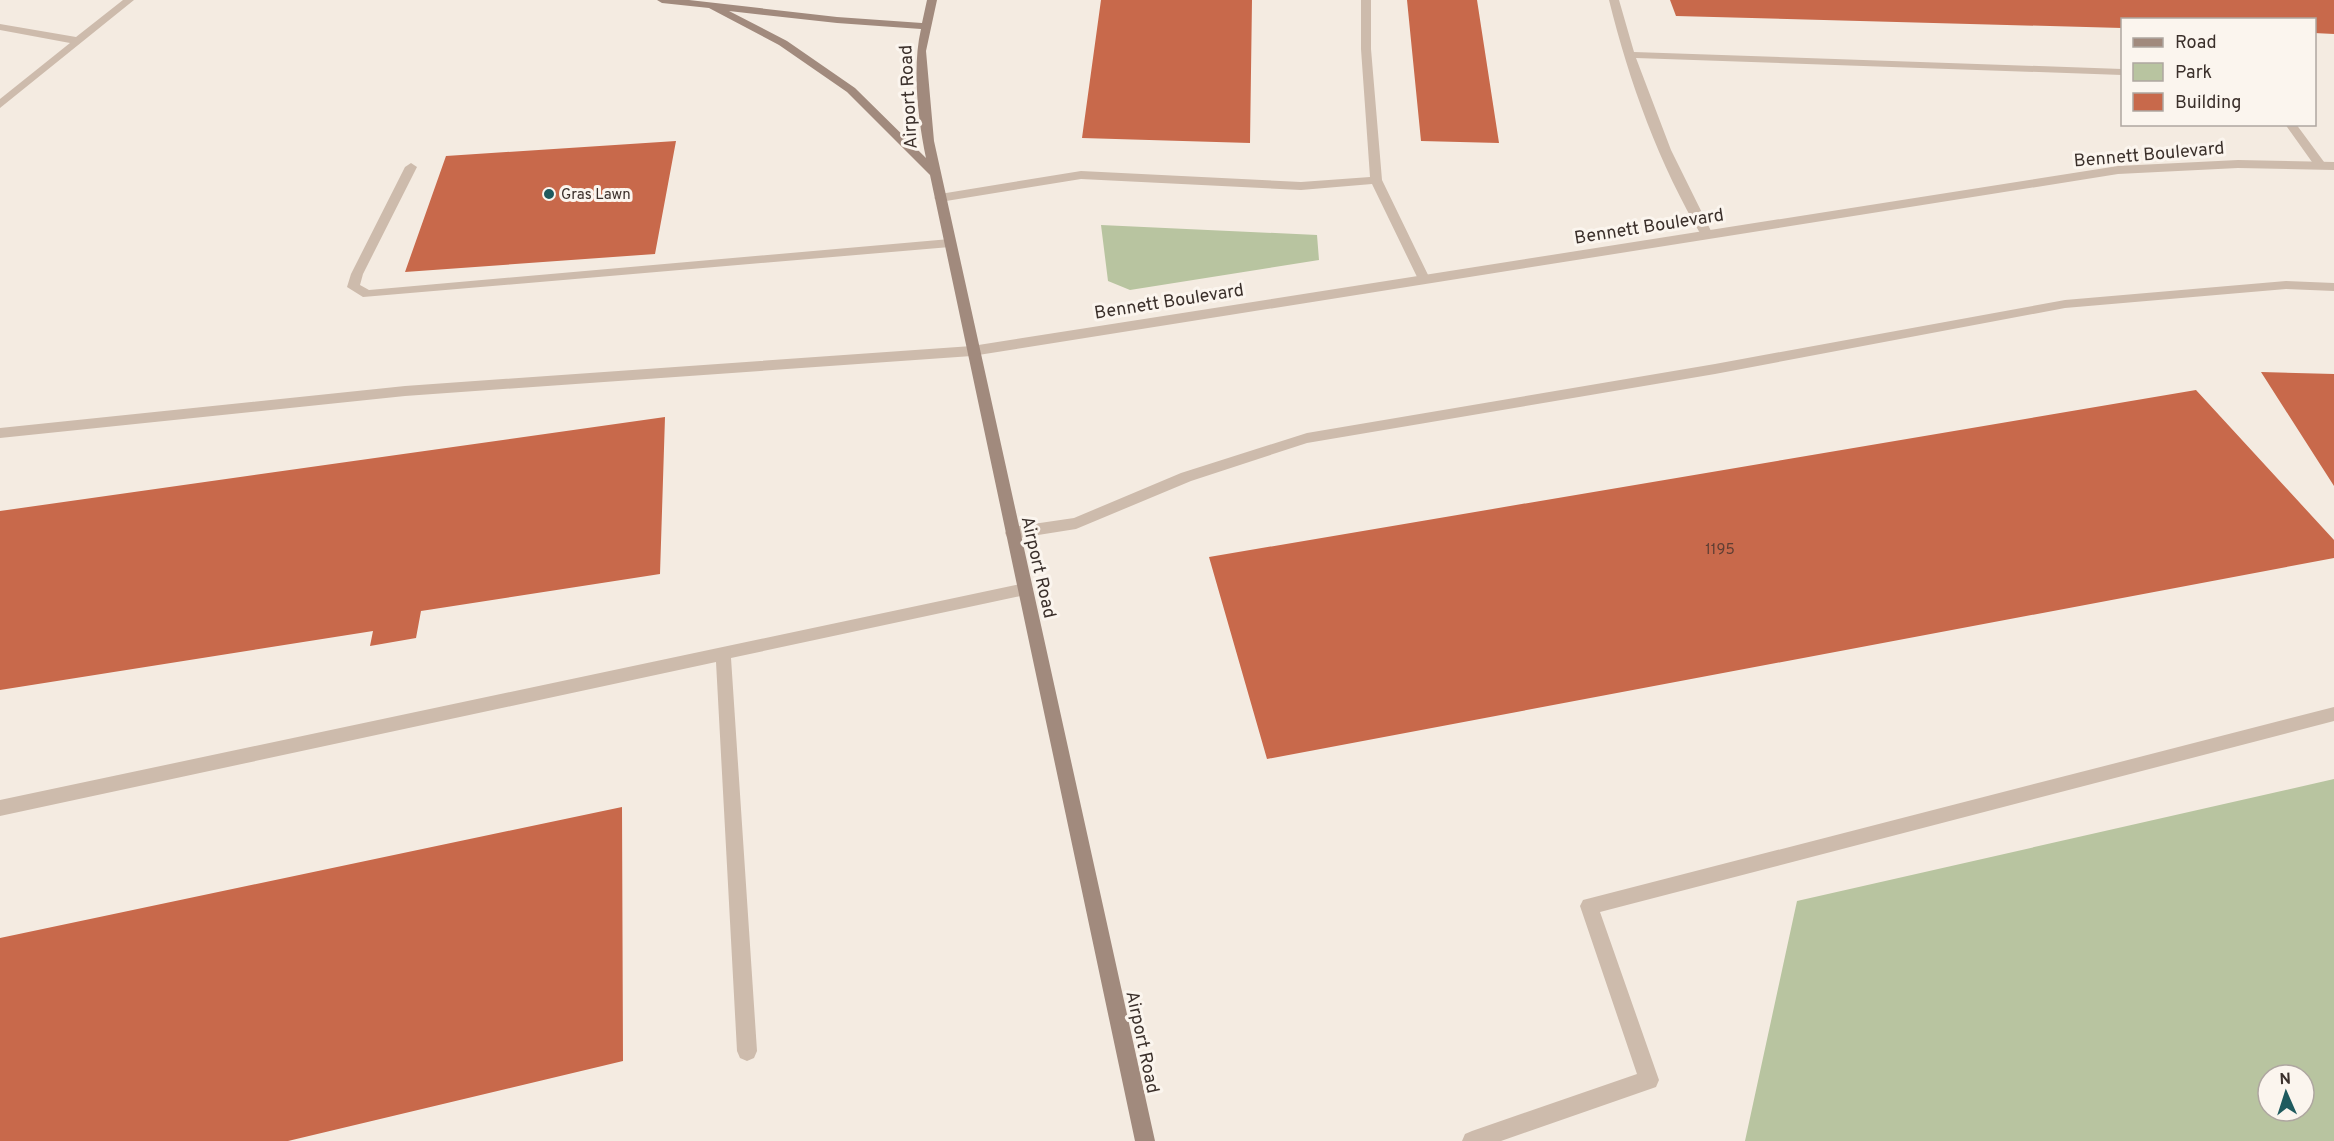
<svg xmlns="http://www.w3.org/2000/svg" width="2334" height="1141" font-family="Overpass,sans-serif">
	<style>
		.green { fill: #b8c4a0; fill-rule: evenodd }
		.building { fill: #c8694b }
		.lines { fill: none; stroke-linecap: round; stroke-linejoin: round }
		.lane { fill: #cdbbac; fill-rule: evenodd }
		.street { fill: #cdbbac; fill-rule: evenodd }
		.secondary { fill: #a18a7d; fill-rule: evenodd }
		.poi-dot { fill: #1f5a5e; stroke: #fbf5ee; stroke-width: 2 }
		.labels { text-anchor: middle; stroke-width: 6; stroke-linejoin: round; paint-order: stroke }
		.far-poi-label { font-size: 15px; fill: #3b302b; stroke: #fbf5ee; text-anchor: start }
		.number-label { font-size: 15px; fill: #5e3e33 }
		.street-label { font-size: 18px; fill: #3b302b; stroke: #fbf5ee }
	</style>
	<rect width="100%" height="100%" fill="#f4ebe1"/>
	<!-- green -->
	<path class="green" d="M1101,225L1317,235L1319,260L1130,290L1108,281Z
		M2334,779V1141H1745L1797,901ZM2268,1075H2304V1111H2268Z"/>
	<!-- building -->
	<path class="building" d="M1101,0H1252L1250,143L1082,138Z
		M1407,0H1477L1499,143L1421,141Z
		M1670,0H2334V34L2314,33V20H2122V28L1676,16Z
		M676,141L655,254L405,272L446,156Z
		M2261,372L2334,374V486Z
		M2196,390L2334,540V558L1267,759L1209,557Z
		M665,417L660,574L421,611L416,638L370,646L373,631L0,690V511Z
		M622,807L623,1061L288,1141H0V938Z"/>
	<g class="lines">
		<!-- lane -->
		<path class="lane" d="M123,0H134L0,108V99L70,43L0,30V24L76,37Z
			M1361,0H1371V49L1382,180L1430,279L1428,282L1424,283L1418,279L1372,184L1301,190L1081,179L940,202L934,198L940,194L1081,171L1301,182L1370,177L1361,49Z
			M1609,0H1619L1634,52L2122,69V75L1636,58L1671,150L1713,235L1707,239L1703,238C1659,165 1629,81 1609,0Z
			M2285,124H2296L2327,166L2325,169H2317Z
			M411,163L417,167L363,274L360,285L369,290L950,239L956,243L950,247L363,297L347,287L351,274L405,167Z
			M2286,281L2334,283V291L2286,289L2065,308L1715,374L1307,443L1191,481L1076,529L1012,539L1007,537L1005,533L1007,529L1012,527L1074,518L1181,473L1307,433L1715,364L2065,300Z
			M972,346L979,351L972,356L405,396L0,438V428L405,386Z
			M1025,583L1030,585L1033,589L1030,593L1025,595L731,658L757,1051L754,1058L747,1061L740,1058L737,1051L716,662L0,816V800Z
			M2334,707V721L1600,912L1659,1080L1656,1087L1501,1141H1462L1465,1134L1472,1131L1637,1074L1580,906L1583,900Z"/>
		<!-- street -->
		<path class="street" d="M2238,160L2334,162V170L2238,168L2118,174L972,356L965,351L972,346L2118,166Z"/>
		<!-- secondary -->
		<path class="secondary" d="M657,0H689L837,17L922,23L927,0H937L926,51L934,141L1155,1141H1135L930,175L847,92L779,45L709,8L662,3ZM729,11L837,23L921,29C912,67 918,120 926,158L855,88L787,41Z"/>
	</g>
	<!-- markers -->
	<circle class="poi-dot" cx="549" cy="194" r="6"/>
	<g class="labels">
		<!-- far-poi labels -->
		<g class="far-poi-label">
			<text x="561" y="199">Gras Lawn</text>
		</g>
		<!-- number labels -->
		<g class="number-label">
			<text x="1720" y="554">1195</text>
		</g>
		<!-- street labels -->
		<g class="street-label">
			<text transform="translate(908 97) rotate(-93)" y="6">Airport Road</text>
			<text transform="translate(2149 154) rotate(-5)" y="6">Bennett Boulevard</text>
			<text transform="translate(1649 226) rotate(-9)" y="6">Bennett Boulevard</text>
			<text transform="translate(1169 301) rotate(-9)" y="6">Bennett Boulevard</text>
			<text transform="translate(1039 567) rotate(77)" y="6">Airport Road</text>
			<text transform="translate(1143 1042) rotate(78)" y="6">Airport Road</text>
		</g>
	</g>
	<!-- legend -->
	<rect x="2121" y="18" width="195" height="108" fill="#fbf5ee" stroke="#aea6a0" stroke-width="1.5"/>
	<rect x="2133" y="38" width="30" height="9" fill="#a18a7d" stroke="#aea6a0" stroke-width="1.5"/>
	<text x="2175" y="48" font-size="18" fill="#3b302b">Road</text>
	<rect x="2133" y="63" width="30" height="18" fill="#b8c4a0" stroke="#aea6a0" stroke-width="1.5"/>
	<text x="2175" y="78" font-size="18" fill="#3b302b">Park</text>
	<rect x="2133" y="93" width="30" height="18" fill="#c8694b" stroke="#aea6a0" stroke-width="1.5"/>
	<text x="2175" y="108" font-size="18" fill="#3b302b">Building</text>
	<!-- north arrow -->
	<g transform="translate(2286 1093) rotate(357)"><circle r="28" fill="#fbf5ee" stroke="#aea6a0" stroke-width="1.5"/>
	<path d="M0-4.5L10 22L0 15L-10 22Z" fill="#1f5a5e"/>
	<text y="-9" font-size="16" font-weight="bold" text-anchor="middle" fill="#3b302b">N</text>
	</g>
</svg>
